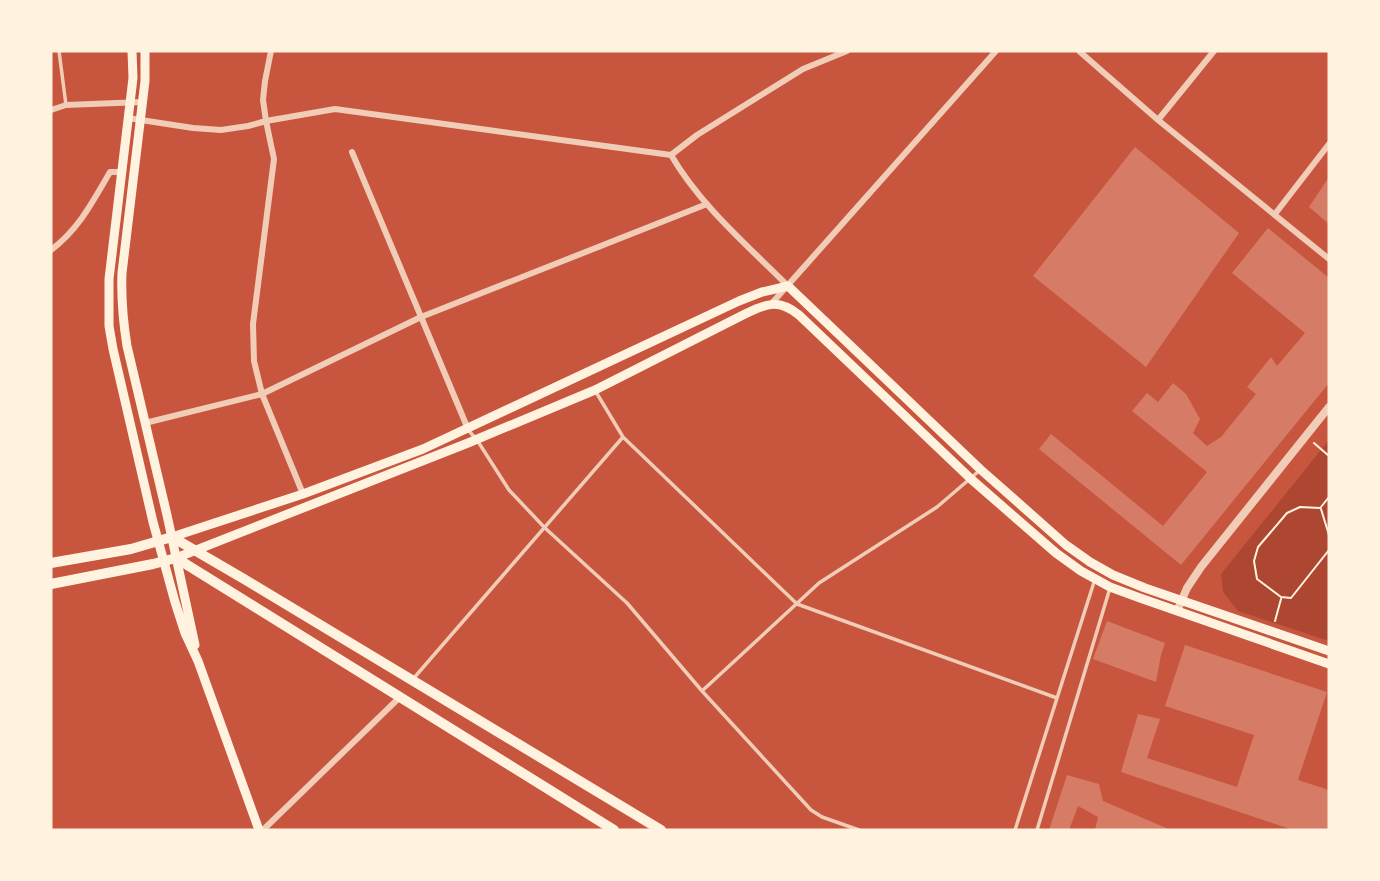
<svg xmlns="http://www.w3.org/2000/svg" width="1380" height="881" font-family="'Source Sans 3',sans-serif">
	<style>
		.green { fill: #ae4732 }
		.building { fill: #d67c66 }
		.lines { fill: none; stroke-linecap: round; stroke-linejoin: round }
		.path { stroke: #fff3e0; stroke-width: 2 }
		.service { stroke: #f1ccb7; stroke-width: 3.5 }
		.minor { stroke: #f1ccb7; stroke-width: 6 }
		.tertiary { stroke: #f1ccb7; stroke-width: 8 }
		.secondary { stroke: #fff3e0; stroke-width: 9 }
		.primary { stroke: #fff3e0; stroke-width: 10 }
	</style>
	<rect width="100%" height="100%" fill="#c8553d"/>
	<!-- green -->
	<path class="green" d="M1329,440V641L1238,611L1223,592L1221,574Z"/>
	<!-- building -->
	<path class="building" d="M1135,147L1239,233L1146,367L1033,276Z
		M1329,177V224L1309,207Z
		M1268,228L1329,278V383L1181,565L1039,449L1051,434L1163,526L1207,472L1132,411L1147,393L1158,402L1173,383L1186,394L1200,419L1193,433L1207,446L1221,437L1256,394L1247,387L1271,357L1277,366L1305,333L1232,273Z
		M1107,621L1165,643L1161,655L1156,682L1093,659Z
		M1185,645L1327,692L1298,780L1329,790V830H1293L1121,772L1138,714L1160,719L1147,758L1237,787L1254,735L1165,706Z
		M1067,775L1099,784L1103,801L1171,830H1095L1098,817L1078,806L1069,830H1049Z"/>
	<g class="lines">
		<!-- path -->
		<path class="path" d="M1314,443L1329,456
			M1321,507L1329,497
			M1320,508L1300,507L1287,513L1258,547L1254,561L1257,579L1281,597L1291,598L1329,550
			M1321,509L1329,535
			M1275,621L1281,599"/>
		<!-- service -->
		<path class="service" d="M59,51L66,105
			M596,392L623,437L797,604L1057,698
			M469,431L477,440L509,490L545,528L627,603L702,691L811,810L822,817L859,830
			M413,679L623,437
			M702,691L819,583L937,507L979,471
			M1015,830L1095,579
			M1037,830L1110,588"/>
		<!-- minor -->
		<path class="minor" d="M271,51L265,81L263,100L266,121L274,159L253,324L254,361L262,394L303,494
			M1079,51L1158,120L1329,259
			M51,110L66,105L142,102
			M128,118L193,128L221,130L248,126L266,121L335,109L671,155C700,205 747,245 788,286
			M1158,120L1214,51
			M352,152L468,429
			M671,155L697,135L803,69L847,51
			M1275,214L1329,144
			M51,250C79,229 93,201 110,172H122
			M772,303L996,51
			M145,423L262,394L421,317L707,204
			M263,830L400,697"/>
		<!-- tertiary -->
		<path class="tertiary" d="M1177,611L1187,588L1201,567L1329,407"/>
		<!-- secondary -->
		<path class="secondary" d="M132,51L133,78L109,279V326L113,349L153,522L175,602L185,633L198,661L259,830
			M145,51V81L122,273C121,298 123,321 127,346L167,515L195,645
			M172,537L303,494L423,449L739,301L762,292L788,286L980,469L1066,545L1090,562L1113,575L1145,588L1329,651
			M176,558L468,443L595,390L745,314C767,303 779,299 799,315L971,479L1056,553L1081,571L1110,587L1140,598L1329,664"/>
		<!-- primary -->
		<path class="primary" d="M51,563L131,549L172,537L244,579L661,830
			M51,584L153,564L176,558L614,830"/>
	</g>
	<!-- border -->
	<rect width="1380" height="881" fill="none" stroke="#fff3e0" stroke-width="105"/>
</svg>
